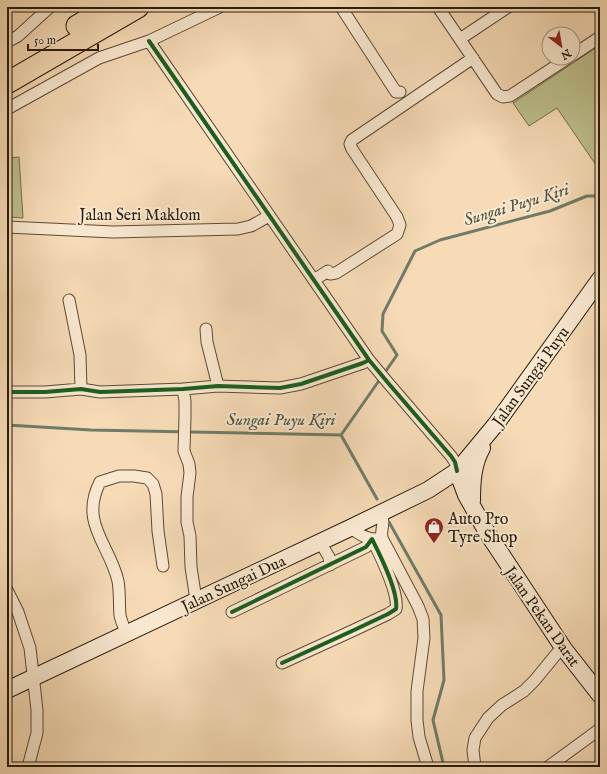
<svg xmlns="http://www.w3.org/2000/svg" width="607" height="774" font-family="'IM FELL English',serif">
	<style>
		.green { fill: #bdc08d; stroke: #726e4d }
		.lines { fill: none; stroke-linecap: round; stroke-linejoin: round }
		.stream { stroke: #6e7c6a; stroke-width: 3 }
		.minor-casing { stroke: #5b4b37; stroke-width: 13 }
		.secondary-casing { stroke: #271b0d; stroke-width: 18 }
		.motorway-casing { stroke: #271b0d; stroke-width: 23 }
		.minor { stroke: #f9e8d0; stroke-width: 11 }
		.secondary { stroke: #f9e8d0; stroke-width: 16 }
		.motorway { stroke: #f6dbb6; stroke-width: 21 }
		.cycleway-casing { stroke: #f9e8d0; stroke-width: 6 }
		.cycleway { stroke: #1b5e20; stroke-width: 4 }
		.labels { text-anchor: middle; stroke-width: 4; stroke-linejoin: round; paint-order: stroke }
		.street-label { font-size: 16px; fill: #271b0d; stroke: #f9e8d0 }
		.poi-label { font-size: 16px; fill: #271b0d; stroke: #f9e8d0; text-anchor: start }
		.water-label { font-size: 17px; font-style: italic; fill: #515343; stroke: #f9e8d0 }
	</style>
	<rect width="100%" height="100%" fill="#f6dbb6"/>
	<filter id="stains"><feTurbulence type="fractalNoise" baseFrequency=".005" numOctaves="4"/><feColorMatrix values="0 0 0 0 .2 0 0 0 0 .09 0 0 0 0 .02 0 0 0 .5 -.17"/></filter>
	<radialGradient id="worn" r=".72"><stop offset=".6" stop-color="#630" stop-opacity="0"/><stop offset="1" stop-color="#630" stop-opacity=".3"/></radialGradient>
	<!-- green -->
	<path class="green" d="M600,45V124L598,126L600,127V158L596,165L557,108L529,126L513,103Z
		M19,157L23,218L7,217V158Z"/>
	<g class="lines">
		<!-- stream -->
		<path class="stream" d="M7,425L91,430L341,435L397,355L382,331L383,314L415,251L440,240L550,211L587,196H600
			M341,435L377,499
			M389,522L441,615L444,680L433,720L444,767"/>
		<!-- minor casing -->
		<g class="minor-casing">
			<path id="minor" d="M341,7L396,92H400
				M438,7L497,94L503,97L510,96L568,58
				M460,39L508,7
				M149,41L369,360L389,384L451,456L455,462L457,471
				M7,42L18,36L50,7
				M573,55L600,37
				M7,109L99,58L149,41L220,7
				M7,227L113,232L238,229L251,226L269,216
				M314,280L328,271L330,274L336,273L397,234L400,225L397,217L352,149L350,144L352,140L473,58
				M69,300L80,355L81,389
				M206,329L207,342L218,386
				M183,389L185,401V417L184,451L189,464L190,473L187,497V522L190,536L191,567L196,600
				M7,392H45L81,389L100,392L183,389L218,386L280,388L301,384L363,363L369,360
				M381,513C386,522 380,529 382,538L418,606L423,619L424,638L417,691V720L419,737L428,767
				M350,528C360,534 367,540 379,539
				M320,542L329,557L330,565
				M7,590L18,612L30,648L37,710V733L28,767
				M232,612L366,547L372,539C380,555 399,592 396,609L388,614L352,631L282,663
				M126,633C124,627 121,621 120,615C119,604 120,592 118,581C110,545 79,523 100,482L119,476H134L147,478L153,484L156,494L158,531L163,566
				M475,767L473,750L475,738L488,718L502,705L524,691L535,680L562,647
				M548,767L600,729"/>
		</g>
		<!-- secondary casing -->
		<g class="secondary-casing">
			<path id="secondary" d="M457,471L466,495L488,534L564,649L600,695
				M472,501C472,482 473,464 482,448
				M7,690L350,528L428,490L457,471L496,424L600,279"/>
		</g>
		<!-- motorway casing -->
		<g class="motorway-casing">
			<path id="motorway" d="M77,26L109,7
				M7,83L138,7"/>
		</g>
		<!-- minor -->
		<use href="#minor" class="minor"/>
		<!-- secondary -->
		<use href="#secondary" class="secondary"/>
		<!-- motorway -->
		<use href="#motorway" class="motorway"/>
		<!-- cycleway casing -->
		<g class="cycleway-casing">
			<path id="cycleway" d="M149,41L369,360L389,384L451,456L455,462L457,471
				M7,392H45L81,389L100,392L183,389L218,386L280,388L301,384L363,363L369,360
				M232,612L366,547L372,539C380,555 399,592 396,609L388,614L352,631L282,663"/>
		</g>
		<!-- cycleway -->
		<use href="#cycleway" class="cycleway"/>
	</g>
	<!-- icons -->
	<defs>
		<g id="shop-pin" transform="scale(1)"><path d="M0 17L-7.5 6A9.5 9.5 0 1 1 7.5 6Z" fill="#8f2418" stroke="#f9e8d0"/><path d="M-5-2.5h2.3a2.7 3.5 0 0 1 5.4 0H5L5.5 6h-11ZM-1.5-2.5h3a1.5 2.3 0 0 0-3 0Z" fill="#fff"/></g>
	</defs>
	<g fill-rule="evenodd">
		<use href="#shop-pin" x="434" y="527"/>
	</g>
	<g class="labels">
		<!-- street labels -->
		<g class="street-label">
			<text x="140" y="220">Jalan Seri Maklom</text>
			<text transform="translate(530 376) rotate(-54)" y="6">Jalan Sungai Puyu</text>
			<text transform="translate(233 583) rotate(-25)" y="6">Jalan Sungai Dua</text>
			<text transform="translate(543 616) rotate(55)" y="6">Jalan Pekan Darat</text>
		</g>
		<!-- poi labels -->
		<g class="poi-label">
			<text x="448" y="524">Auto Pro<tspan x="448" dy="18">Tyre Shop</tspan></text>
		</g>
		<!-- water labels -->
		<g class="water-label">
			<text transform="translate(516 204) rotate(-17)" y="6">Sungai Puyu Kiri</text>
			<text x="281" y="425">Sungai Puyu Kiri</text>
		</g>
	</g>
	<!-- margin -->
	<rect width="607" height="774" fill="none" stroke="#f6dbb6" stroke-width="24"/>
	<rect x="8" y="8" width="591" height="758" fill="none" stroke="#271b0d" stroke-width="2"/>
	<rect x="12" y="12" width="583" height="750" fill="none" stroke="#271b0d"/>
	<!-- north arrow -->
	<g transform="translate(561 46) rotate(149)"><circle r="19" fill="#f9e8d0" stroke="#a59682"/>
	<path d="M0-3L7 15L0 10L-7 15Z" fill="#8f2418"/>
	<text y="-6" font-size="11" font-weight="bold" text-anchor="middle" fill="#271b0d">N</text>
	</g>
	<!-- scale -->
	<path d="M28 44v6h70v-6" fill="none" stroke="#271b0d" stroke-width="2"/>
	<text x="34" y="44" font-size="12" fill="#271b0d" stroke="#f9e8d0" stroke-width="3" paint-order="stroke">50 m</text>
	<rect width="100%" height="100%" filter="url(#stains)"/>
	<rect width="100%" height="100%" fill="url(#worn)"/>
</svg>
